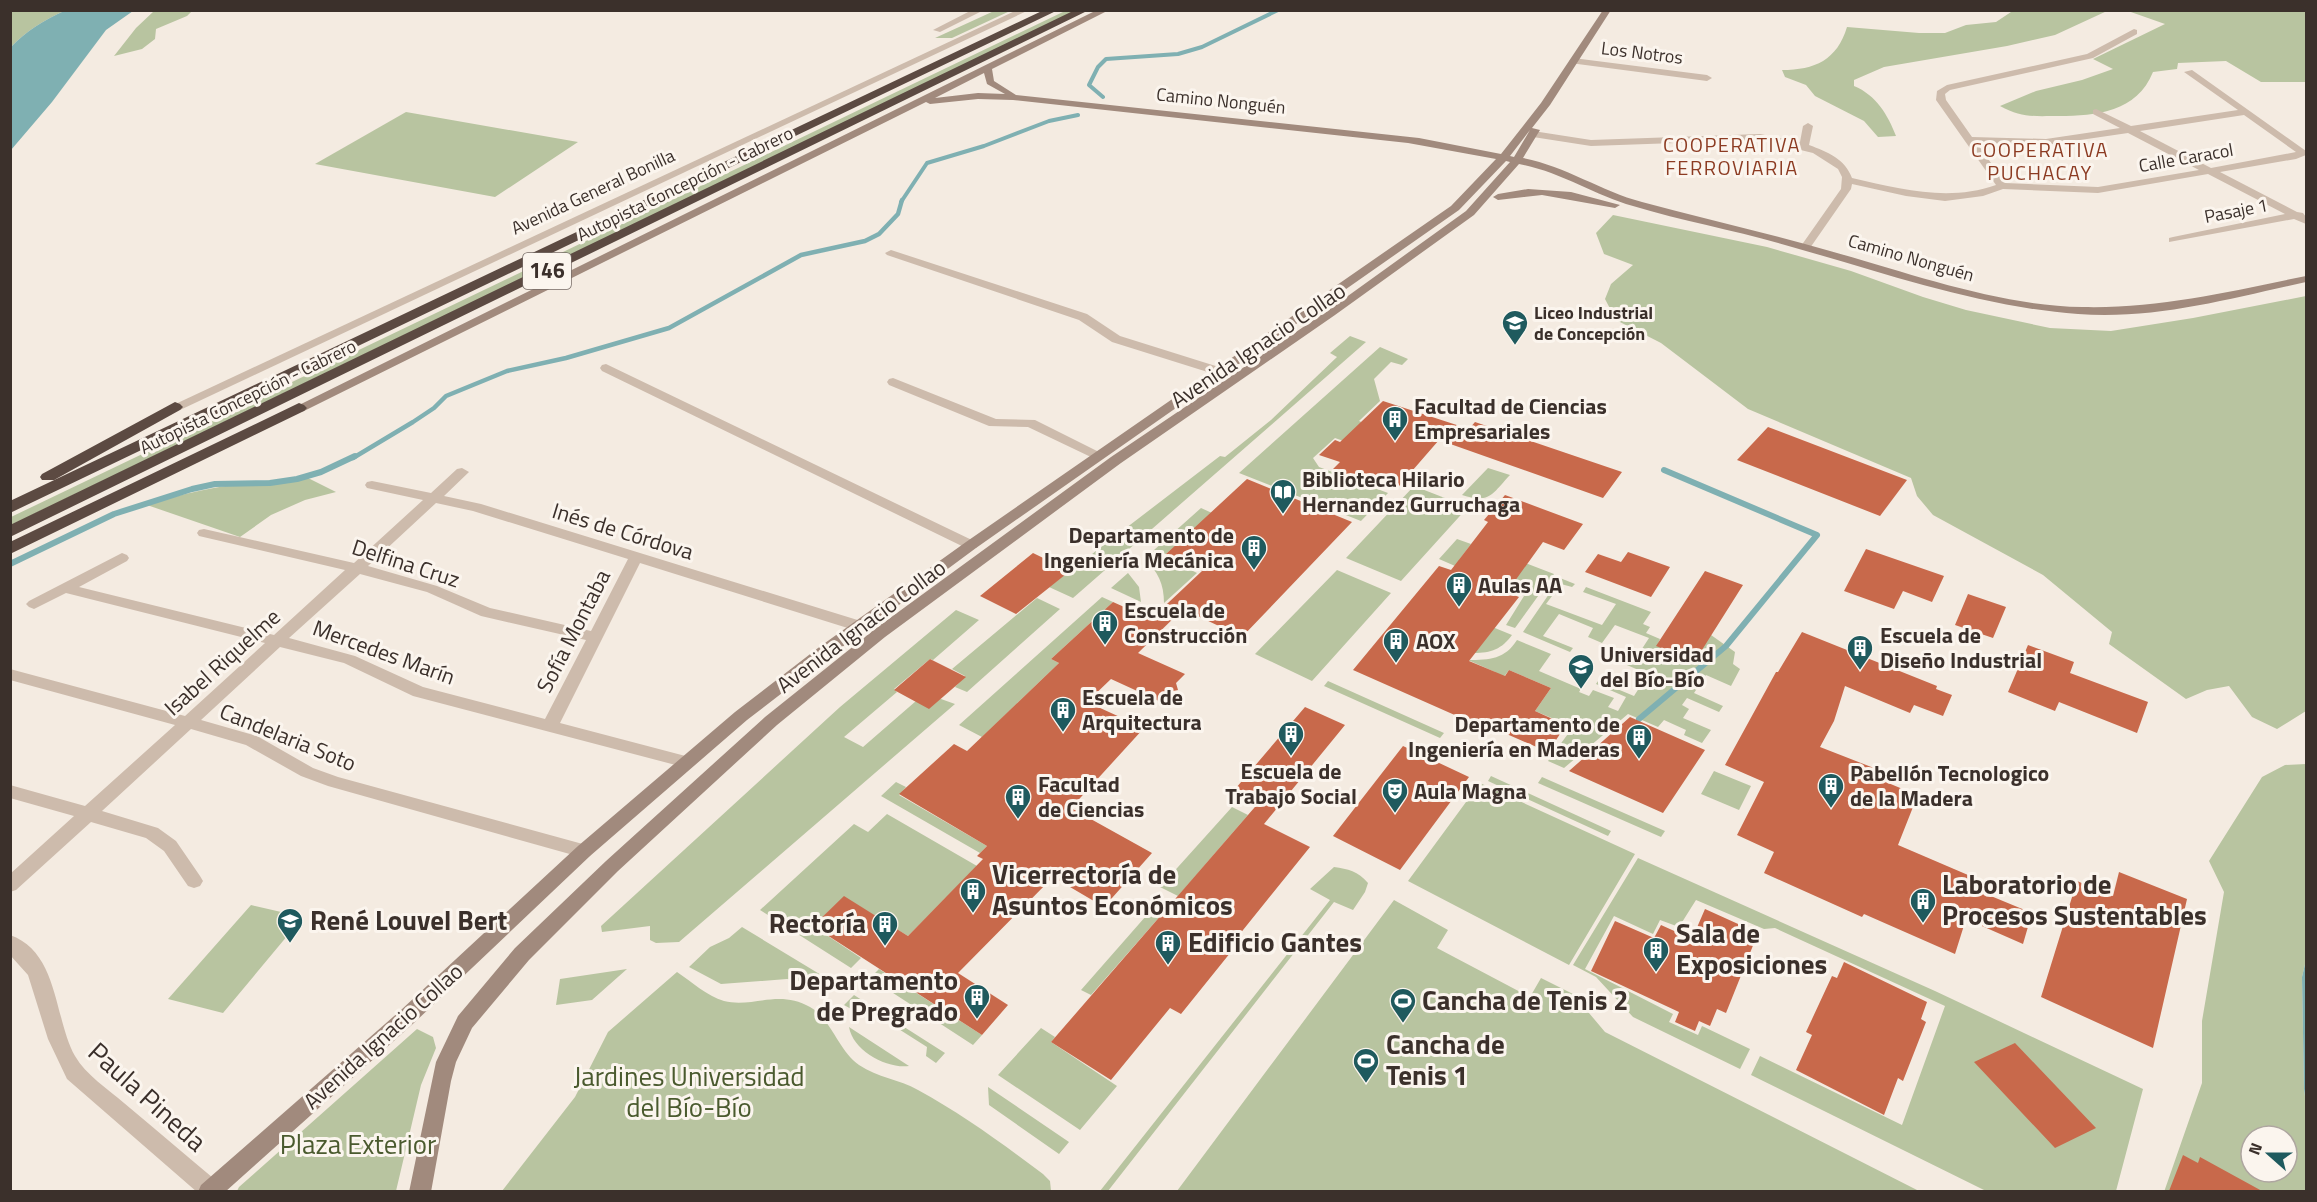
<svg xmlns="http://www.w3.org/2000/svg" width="2317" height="1202" font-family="'Titillium Web',sans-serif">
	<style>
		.green { fill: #b8c4a0; fill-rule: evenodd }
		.water { fill: #7fb0b2 }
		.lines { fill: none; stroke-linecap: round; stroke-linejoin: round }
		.stream-far2 { stroke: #7fb0b2; stroke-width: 4 }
		.stream-far1 { stroke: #7fb0b2; stroke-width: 4.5 }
		.stream { stroke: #7fb0b2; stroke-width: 6 }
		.building { fill: #c8694b }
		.minor { fill: #cdbbac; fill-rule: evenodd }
		.tertiary { fill: #cdbbac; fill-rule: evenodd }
		.secondary { fill: #a18a7d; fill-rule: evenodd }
		.motorway { fill: #5c4a42; fill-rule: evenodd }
		.labels { text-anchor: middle; stroke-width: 6; stroke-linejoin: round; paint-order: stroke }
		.far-street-label { font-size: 18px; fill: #3b302b; stroke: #fbf5ee }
		.far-poi-label { font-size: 18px; font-weight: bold; fill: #3b302b; stroke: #fbf5ee; text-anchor: start }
		.far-neighbourhood-label { font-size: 20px; letter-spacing: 1.5px; fill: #8c3b22; stroke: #fbf5ee }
		.shield { fill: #fbf5ee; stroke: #756b66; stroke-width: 1.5 }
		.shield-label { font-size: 21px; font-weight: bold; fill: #3b302b }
		.street-label { font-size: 22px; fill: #3b302b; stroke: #fbf5ee }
		.poi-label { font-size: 22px; font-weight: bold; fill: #3b302b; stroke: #fbf5ee; text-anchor: start }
		.near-poi-label { font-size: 27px; font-weight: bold; fill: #3b302b; stroke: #fbf5ee; text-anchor: start }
		.near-park-label { font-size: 27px; fill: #4a5a2e; stroke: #fbf5ee }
		.near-street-label { font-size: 27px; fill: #3b302b; stroke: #fbf5ee }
	</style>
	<rect width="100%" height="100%" fill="#f4ebe1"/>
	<!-- green -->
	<path class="green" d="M2014,10L2107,11L2055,35L2007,46L1884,67L1854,80V86C1876,95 1888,115 1896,136L1878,137L1864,121L1815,96L1806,85L1785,77L1782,70C1815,70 1837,60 1847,27L1919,33H1945L1966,25L1996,22Z
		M11,11H64C44,20 26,31 11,47Z
		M154,11H192L187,16L156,29L155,39L142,49L114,56L136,28Z
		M994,11H1010L952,38H935Z
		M1065,11H1075L11,525V517Z
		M2128,11H2306V82H2261L2226,61L2178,63L2177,69L2153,72C2137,112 2096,116 2059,116C2034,116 2022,118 2000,106L2036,91L2082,80L2113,69L2093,59L2165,24Z
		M406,112L578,142L495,197L315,164Z
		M1613,215L1767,247L1851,271L1923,297L1966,310L2050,328L2111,331L2193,318L2306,296V711L2277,729L2252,717L2229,686L2207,690L2186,699L2109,644L2112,632L2043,575L1933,515L1917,496L1911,478L1748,409L1661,343L1616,320L1605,299L1611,284L1633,265L1604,254L1596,233Z
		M1350,336L1366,342L1073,598L1049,587L1220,456L1225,457L1271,420L1337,357L1330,353Z
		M1380,347L1408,359L1402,365L1391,362L1374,379L1380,401L1359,421L1368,425L1349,443L1335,438L1313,458L1319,467L1388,493L1361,521L1239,473Z
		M1488,468L1510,475C1492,494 1490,504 1462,495Z
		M308,478L336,492L305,500L271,515L240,537L147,505C200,488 253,480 308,478Z
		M1414,486L1468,507L1401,581L1346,558Z
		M1201,508L1212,513L1166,554L1154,550Z
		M1457,539L1471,544L1459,560L1528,564L1554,574L1515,628L1506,625L1524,596L1439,559Z
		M1153,551L1197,573L1164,603C1164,584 1158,571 1144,559Z
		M1337,570L1391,593L1312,681L1255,654Z
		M1128,573L1139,587L1141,602L1111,588Z
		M1560,578L1575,584L1572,587L1561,584L1546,604L1602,625L1616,604L1583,592L1586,587L1651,612L1643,624L1650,627L1646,633L1660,639L1657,646L1711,635L1735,652L1733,664L1740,669L1731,686L1706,675L1694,693L1723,706L1719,712L1687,698L1682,705L1689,709L1683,718L1711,730L1702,743L1684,735L1686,730L1664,720L1658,727L1628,714L1564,768L1548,761L1573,727L1535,711L1551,688L1509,670L1488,698L1479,694L1495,672L1468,660C1490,660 1505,659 1517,640L1551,654L1539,671L1581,689L1579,692L1589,696L1593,690L1614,698L1608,707L1618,711L1626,697L1596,684L1598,681L1634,696L1648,674L1615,660L1620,652L1636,658L1649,638L1615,625L1602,643L1588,637L1593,628L1559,614L1543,636L1573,648L1570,652L1523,632Z
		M1102,597L1113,602L1051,659L1059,663L982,737L959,725Z
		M1037,598L1060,609L967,692L955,687L965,676L952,669Z
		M956,610L979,620L933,660L930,659L894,689L897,692L844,737L863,747L916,701L941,699L955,704L679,942L656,943L650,940V926L602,932L601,926L840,707Z
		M1468,617L1512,635C1502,649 1491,653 1474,653Z
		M1328,681L1444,733L1440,738L1324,686Z
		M2306,764V960L2302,977L2304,1089L2306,1103V1191L2164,1192L2202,1083V1021L2224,892L2209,861L2262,777L2285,765ZM2251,1136H2287V1172H2251Z
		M1714,771L1751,786L1739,810L1701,794Z
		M1491,776L1611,831L1608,836L1488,781Z
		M1542,777L1665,831L1661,837L1538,783Z
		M896,782L906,787L899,795L987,846L980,853L881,796Z
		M1480,783L1635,854L1569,965L1408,881Z
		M1232,807L1248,815L1178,896L1160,887Z
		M887,814L977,866L908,936L844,897L813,926L861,958L851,968L760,910L854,824L868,832Z
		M1638,858L1935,991L2143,1089L2116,1191H1986L1751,1075L1760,1056L1902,1125L1945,1006L1775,928L1764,929L1696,900L1679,927L1660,920L1653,934L1614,916L1585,969L1673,1014L1669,1022L1698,1035L1702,1026L1750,1049L1740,1069L1633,1017L1596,977L1573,965Z
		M1334,867C1348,869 1358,871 1368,883L1365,892L1353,910L1334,902L1108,1191H1100L1330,900L1310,889Z
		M1394,900L1448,930L1437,948L1530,997L1541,978L1573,994L1605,1032L1919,1191H1177Z
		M251,905L303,917L223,1013L168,999Z
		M1153,908L1163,913L1091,995L1081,990Z
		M742,927L836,984L826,993L804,982L787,979L721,984L689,967L710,947L729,938Z
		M627,969L592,1000L556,1005L560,979Z
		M879,969L982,1035L973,1045L870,978Z
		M677,972C692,982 707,996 724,1001C753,1008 779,989 810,1007C832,1020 838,1050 859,1065C878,1078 899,1079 918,1090C962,1114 1003,1144 1043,1174L1050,1181L1051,1191H502L575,1097L608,1032Z
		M854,995L945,1053L936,1063L926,1056L927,1047L864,1007L853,1010L844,1005Z
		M849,1027L909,1066C887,1069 853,1051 849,1027Z
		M1041,1028L1055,1037L1051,1042L1117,1086L1080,1130L998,1075Z
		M417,1029L433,1037L436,1048L421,1085L396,1191H237L239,1187Z
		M988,1087L1069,1142L1059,1154L989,1105Z"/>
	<!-- water -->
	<path class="water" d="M64,11H133L106,30L52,102L11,150V47C26,31 44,20 64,11Z
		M2306,960V1103L2304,1089L2302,977Z"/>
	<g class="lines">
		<!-- stream-far2 -->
		<path class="stream-far2" d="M1103,97L1089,85L1098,67L1106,59L1178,54L1202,47L1278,10
			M901,202L927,163L984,146L1049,121L1078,115"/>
		<!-- stream-far1 -->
		<path class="stream-far1" d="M353,458L413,422L434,408L446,396L507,371L566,358L669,328L801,255L865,241L879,234L898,214L902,200"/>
		<!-- stream -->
		<path class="stream" d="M10,564L114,514L192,489L215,484L270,483L297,479L321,472L355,456
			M1639,719L1726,646L1817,535L1664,470"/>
	</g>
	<!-- building -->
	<path class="building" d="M1383,401L1469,429L1475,422L1622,472L1603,498L1439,440L1399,486L1370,475L1364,481L1333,469L1340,462L1319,455L1335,440L1340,442Z
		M1768,427L1907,480L1880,516L1737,460Z
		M1247,479L1352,522L1242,637L1183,609L1138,653L1185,674L1176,683L1178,690L1168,692L1159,701L1111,679L1087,702L1144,728L1071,808L1152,853L1104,907L1053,877L958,973L1008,1005L982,1035L813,926L844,896L908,936L983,859L977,856L987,846L899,794L954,744L967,751L1059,663L1051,659L1113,602L1151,619L1202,571L1166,554Z
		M1505,495L1583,524L1564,550L1543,542L1507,592L1519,597L1469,661L1505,676L1509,670L1551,688L1535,711L1566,725L1548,752L1477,721L1475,724L1353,670L1439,566L1451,570L1488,522L1484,520Z
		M1866,549L1944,576L1932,602L1903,591L1894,609L1844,591Z
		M1628,552L1670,567L1651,597L1585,572L1598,554L1621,562Z
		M1033,553L1070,571L1016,614L980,596Z
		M1705,571L1743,585L1695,661L1656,646Z
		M1968,594L2006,607L1993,638L1955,625Z
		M1802,632L1937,686L1936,689L1952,695L1943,716L1914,705L1910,713L1845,686L1834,721L1820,747L1879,770L1876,778L1910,792L1907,798L1915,802L1898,845L1989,884L1986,894L2032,913L2023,944L1966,919L1955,954L1864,914L1862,917L1764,873L1774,852L1737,835L1764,782L1725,765L1776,672H1778Z
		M2028,645L2074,662L2070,673L2148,702L2137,733L2059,702L2055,711L2008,692Z
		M930,659L966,677L929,709L894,690Z
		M1305,707L1345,725L1264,824L1310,847L1239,935L1243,937L1181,1014L1170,1008L1111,1080L1051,1042L1261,800L1236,788Z
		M1630,717L1705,750L1663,813L1569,771Z
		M1403,746L1469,777L1400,870L1333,836Z
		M2119,872L2187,899L2153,1048L2041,997L2077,881L2113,896Z
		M1705,909L1758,933L1726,1013L1717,1009L1710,1026L1699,1021L1695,1031L1675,1022L1679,1012L1591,971L1615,921L1654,938L1661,925L1692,939Z
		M1844,962L1927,1002L1921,1019L1926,1022L1903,1081L1898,1078L1884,1115L1796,1070L1812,1035L1806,1032L1832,976L1837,978Z
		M2015,1043L2096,1128L2055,1148L1974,1062Z
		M2183,1155L2198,1163L2200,1157L2262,1191H2169Z"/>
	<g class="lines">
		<!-- minor -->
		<path class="minor" d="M972,10H984L940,32L933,30Z
			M2134,29L2137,30V34L2093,58L1950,90L1945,94L1946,100L1972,137L2046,139L2120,128L2093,114V110L2096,109L2131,126L2238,110L2184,72L2192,70L2306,151V155L2296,159L2220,172L2297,212L2303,213L2306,217V224L2294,219L2169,242V238L2173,237L2285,214L2208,174L2098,193L2003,189L1983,196L1945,201L1906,196L1852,184L1851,189L1810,248L1806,249L1801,246L1841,189L1842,177L1838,169L1813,153L1760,140L1591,146L1533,137L1528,134L1533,131L1591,140L1760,134L1800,142L1803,126L1808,123L1813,126L1809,145C1828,152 1845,159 1852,178C1901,189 1948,202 1996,185L1936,100L1937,91L1947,85L2087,54ZM2244,115L2296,152L2211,168L2140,131ZM2128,133L2199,170L2098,187L2005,183L1977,143L2046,145Z
			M1573,58L1707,75L1712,78L1707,81L1570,63L1569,61Z
			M891,250L1087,314L1120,336L1222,368L1224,371L1222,374H1214L1112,342L1079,320L887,255L885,253Z
			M606,364L976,542L978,545L976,548H966L602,371L600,368L602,365Z
			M893,378L996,419L1035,420L1105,455L1103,458H1093L1028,427L989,426L889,385L887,382L889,379Z
			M462,468L469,472L444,496L481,504L864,622L867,626L859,631L854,630L640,563L560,723L693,758L695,762L693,766L687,768L413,696L344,663L280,647L201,720L257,736L313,768L338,777L590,846L593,851L590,856L584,858L328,786L301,776L246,745L191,729L102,811L158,828L176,841L200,876L203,881L200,886L194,888L188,886L164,851L146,838L91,822L16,890L10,892V874L74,816L10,798V785L85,806L175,725L10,680V669L185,716L265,643L66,593L34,609L29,607L26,604L29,601L122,553L127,555L129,558L127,561L79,587L274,635L345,570L199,536L197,533L199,530L204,529L354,563L423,500L367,488L365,485L367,482L372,481L431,493L457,469ZM436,503L473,511L628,559L591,631L490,608L437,586L368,566ZM360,574L427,592L481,616L586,640L545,719L423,687L355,656L289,638Z
			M10,935C59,952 54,1019 75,1056C86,1075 108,1089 124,1103C156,1130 187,1156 219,1183L221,1192H197L67,1079L48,1039L28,975L10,955Z"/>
		<!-- tertiary -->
		<path class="tertiary" d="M1017,10H1029L180,410H170L169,407Z"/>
		<!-- secondary -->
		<path class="secondary" d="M1097,10H1109L992,69L994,81L1016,95L1419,138L1501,154L1541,103L1603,10H1611L1550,105L1532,128L1540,130L1523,158C1565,166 1601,191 1642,202C1704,219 1768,233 1830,251C1909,273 2000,306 2082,307C2158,309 2232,291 2306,276V282C2232,298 2155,320 2078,314C1980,307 1885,273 1792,247C1739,231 1686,222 1633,206C1594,195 1559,171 1519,164L1474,215L1335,315L1121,463L885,637L777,725L618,871L529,960L472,1028L456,1062L451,1081L431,1192H409L436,1062L458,1016L515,948L606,861L765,717L875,629L1111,457L1327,311L1466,211L1510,162L1506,161L1459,210L976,548L830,656L747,720L590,856L415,1022L225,1192H198L201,1185L401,1010L578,846L735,712L818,648L966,542L1451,206L1496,159L1408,143L1013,100L978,99L930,104L926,102L304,411L299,412L293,408ZM984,73L987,84L1005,94L978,93L935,98ZM1530,130L1514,157L1510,156Z
			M1528,189L1571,192L1620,205L1615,208L1542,195L1498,200L1493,197L1498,194Z"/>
		<!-- motorway -->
		<path class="motorway" d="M1044,10H1058L10,513V501Z
			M1075,10H1089L10,537V525Z
			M175,402L180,404L183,407L180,410L54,480H42L40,477L42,474Z
			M299,403L304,405L307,408L304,411L10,554V542Z"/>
	</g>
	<!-- icons -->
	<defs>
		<g id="school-pin" transform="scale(1.35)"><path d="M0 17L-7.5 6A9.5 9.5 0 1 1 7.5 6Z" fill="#1f5a5e" stroke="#fbf5ee"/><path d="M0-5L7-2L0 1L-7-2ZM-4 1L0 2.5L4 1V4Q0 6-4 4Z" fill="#fff"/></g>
		<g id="building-pin" transform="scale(1.35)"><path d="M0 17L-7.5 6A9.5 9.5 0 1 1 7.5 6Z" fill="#1f5a5e" stroke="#fbf5ee"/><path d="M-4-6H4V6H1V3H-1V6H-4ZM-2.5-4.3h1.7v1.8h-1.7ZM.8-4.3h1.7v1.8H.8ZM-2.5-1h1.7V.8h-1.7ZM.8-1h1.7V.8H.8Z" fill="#fff"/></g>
		<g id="library-pin" transform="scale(1.35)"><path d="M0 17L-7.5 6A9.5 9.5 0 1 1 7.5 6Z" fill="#1f5a5e" stroke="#fbf5ee"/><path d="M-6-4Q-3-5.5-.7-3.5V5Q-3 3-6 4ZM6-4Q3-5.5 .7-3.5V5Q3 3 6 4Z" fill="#fff"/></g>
		<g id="university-pin" transform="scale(1.35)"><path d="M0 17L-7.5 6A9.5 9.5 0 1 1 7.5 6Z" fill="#1f5a5e" stroke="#fbf5ee"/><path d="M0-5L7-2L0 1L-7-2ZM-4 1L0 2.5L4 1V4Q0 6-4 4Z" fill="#fff"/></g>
		<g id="theatre-pin" transform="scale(1.35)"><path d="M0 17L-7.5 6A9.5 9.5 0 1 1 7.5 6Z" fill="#1f5a5e" stroke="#fbf5ee"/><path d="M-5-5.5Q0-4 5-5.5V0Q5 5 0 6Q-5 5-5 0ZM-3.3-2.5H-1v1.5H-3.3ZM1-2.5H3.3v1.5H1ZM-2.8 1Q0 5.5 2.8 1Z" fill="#fff"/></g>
		<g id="stadium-pin" transform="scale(1.35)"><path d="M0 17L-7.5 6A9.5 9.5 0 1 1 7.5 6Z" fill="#1f5a5e" stroke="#fbf5ee"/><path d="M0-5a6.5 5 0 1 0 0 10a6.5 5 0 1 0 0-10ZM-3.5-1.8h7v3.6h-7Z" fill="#fff"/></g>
	</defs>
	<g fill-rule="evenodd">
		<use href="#school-pin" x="1515" y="323"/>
		<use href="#building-pin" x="1395" y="419"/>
		<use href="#library-pin" x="1283" y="492"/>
		<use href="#building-pin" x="1254" y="548"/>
		<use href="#building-pin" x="1459" y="585"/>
		<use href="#building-pin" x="1105" y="623"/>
		<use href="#building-pin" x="1396" y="641"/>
		<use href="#building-pin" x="1860" y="648"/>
		<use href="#university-pin" x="1581" y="667"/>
		<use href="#building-pin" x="1063" y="710"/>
		<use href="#building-pin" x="1291" y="734"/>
		<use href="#building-pin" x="1639" y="737"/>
		<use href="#building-pin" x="1831" y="786"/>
		<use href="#theatre-pin" x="1395" y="791"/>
		<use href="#building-pin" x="1018" y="797"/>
		<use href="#building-pin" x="973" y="891"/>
		<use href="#building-pin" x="1923" y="901"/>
		<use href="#school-pin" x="290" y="921"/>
		<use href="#building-pin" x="885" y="924"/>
		<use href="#building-pin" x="1168" y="943"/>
		<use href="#building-pin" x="1656" y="950"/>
		<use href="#building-pin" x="977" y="997"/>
		<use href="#stadium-pin" x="1403" y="1001"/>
		<use href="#stadium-pin" x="1366" y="1061"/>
	</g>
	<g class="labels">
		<!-- far-street labels -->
		<g class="far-street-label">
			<text transform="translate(1642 53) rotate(7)" y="6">Los Notros</text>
			<text transform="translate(1221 101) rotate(6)" y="6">Camino Nonguén</text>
			<text transform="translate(2186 158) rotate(-10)" y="6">Calle Caracol</text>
			<text transform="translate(685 184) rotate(-26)" y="6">Autopista Concepción - Cabrero</text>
			<text transform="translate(593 192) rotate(-25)" y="6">Avenida General Bonilla</text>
			<text transform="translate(2236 211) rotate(-11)" y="6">Pasaje 1</text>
			<text transform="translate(1911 258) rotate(16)" y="6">Camino Nonguén</text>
			<text transform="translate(248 397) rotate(-26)" y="6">Autopista Concepción - Cabrero</text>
		</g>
		<!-- far-poi labels -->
		<g class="far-poi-label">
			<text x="1534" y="319">Liceo Industrial<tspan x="1534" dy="21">de Concepción</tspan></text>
		</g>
		<!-- far-neighbourhood labels -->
		<g class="far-neighbourhood-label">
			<text x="1732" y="152">COOPERATIVA<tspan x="1732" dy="23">FERROVIARIA</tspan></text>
			<text x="2040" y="157">COOPERATIVA<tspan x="2040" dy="23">PUCHACAY</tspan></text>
		</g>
		<!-- shield labels -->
		<rect class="shield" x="523" y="253" width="48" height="36" rx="4.5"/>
		<g class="shield-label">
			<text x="547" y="278">146</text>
		</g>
		<!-- street labels -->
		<g class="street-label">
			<text transform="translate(1258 345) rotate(-34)" y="8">Avenida Ignacio Collao</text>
			<text transform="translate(623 531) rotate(17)" y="8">Inés de Córdova</text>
			<text transform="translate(406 563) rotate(18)" y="8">Delfina Cruz</text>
			<text transform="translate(861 626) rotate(-37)" y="8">Avenida Ignacio Collao</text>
			<text transform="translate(573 631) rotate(-63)" y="8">Sofía Montaba</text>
			<text transform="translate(384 652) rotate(20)" y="8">Mercedes Marín</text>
			<text transform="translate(222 662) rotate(-42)" y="8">Isabel Riquelme</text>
			<text transform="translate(288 737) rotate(22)" y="8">Candelaria Soto</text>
			<text transform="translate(383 1036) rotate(-42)" y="8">Avenida Ignacio Collao</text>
		</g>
		<!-- poi labels -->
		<g class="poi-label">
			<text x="1414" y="414">Facultad de Ciencias<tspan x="1414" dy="25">Empresariales</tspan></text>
			<text x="1302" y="487">Biblioteca Hilario<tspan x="1302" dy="25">Hernandez Gurruchaga</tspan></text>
			<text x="1234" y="543" text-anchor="end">Departamento de<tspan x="1234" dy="25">Ingeniería Mecánica</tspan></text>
			<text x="1478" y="593">Aulas AA</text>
			<text x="1124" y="618">Escuela de<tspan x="1124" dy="25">Construcción</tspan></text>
			<text x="1880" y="643">Escuela de<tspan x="1880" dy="25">Diseño Industrial</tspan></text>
			<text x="1416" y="649">AOX</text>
			<text x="1600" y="662">Universidad<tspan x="1600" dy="25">del Bío-Bío</tspan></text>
			<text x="1082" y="705">Escuela de<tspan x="1082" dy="25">Arquitectura</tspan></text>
			<text x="1620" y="732" text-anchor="end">Departamento de<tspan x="1620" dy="25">Ingeniería en Maderas</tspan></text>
			<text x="1291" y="779" text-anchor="middle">Escuela de<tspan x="1291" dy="25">Trabajo Social</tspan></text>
			<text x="1850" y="781">Pabellón Tecnologico<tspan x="1850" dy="25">de la Madera</tspan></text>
			<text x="1038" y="792">Facultad<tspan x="1038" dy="25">de Ciencias</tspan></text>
			<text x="1414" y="799">Aula Magna</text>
		</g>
		<!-- near-poi labels -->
		<g class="near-poi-label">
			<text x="992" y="884">Vicerrectoría de<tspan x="992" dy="31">Asuntos Económicos</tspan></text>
			<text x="1942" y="894">Laboratorio de<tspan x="1942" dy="31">Procesos Sustentables</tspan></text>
			<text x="310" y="930">René Louvel Bert</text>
			<text x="866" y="933" text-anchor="end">Rectoría</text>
			<text x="1676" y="943">Sala de<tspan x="1676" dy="31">Exposiciones</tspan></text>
			<text x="1188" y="952">Edificio Gantes</text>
			<text x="958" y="990" text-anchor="end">Departamento<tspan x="958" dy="31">de Pregrado</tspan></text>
			<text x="1422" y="1010">Cancha de Tenis 2</text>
			<text x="1386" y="1054">Cancha de<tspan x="1386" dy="31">Tenis 1</tspan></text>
		</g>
		<!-- near-park labels -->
		<g class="near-park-label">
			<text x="689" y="1086">Jardines Universidad<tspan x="689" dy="31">del Bío-Bío</tspan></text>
			<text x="358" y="1154">Plaza Exterior</text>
		</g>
		<!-- near-street labels -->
		<g class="near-street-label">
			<text transform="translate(147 1097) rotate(42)" y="9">Paula Pineda</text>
		</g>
	</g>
	<!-- border -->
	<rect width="2317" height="1202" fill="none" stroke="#3b302b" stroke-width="24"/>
	<!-- north arrow -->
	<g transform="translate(2269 1154) rotate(291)"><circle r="28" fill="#fbf5ee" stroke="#aea6a0" stroke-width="1.5"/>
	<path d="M0-4.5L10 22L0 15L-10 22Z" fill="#1f5a5e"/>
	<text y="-9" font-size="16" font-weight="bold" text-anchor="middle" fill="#3b302b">N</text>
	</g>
</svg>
